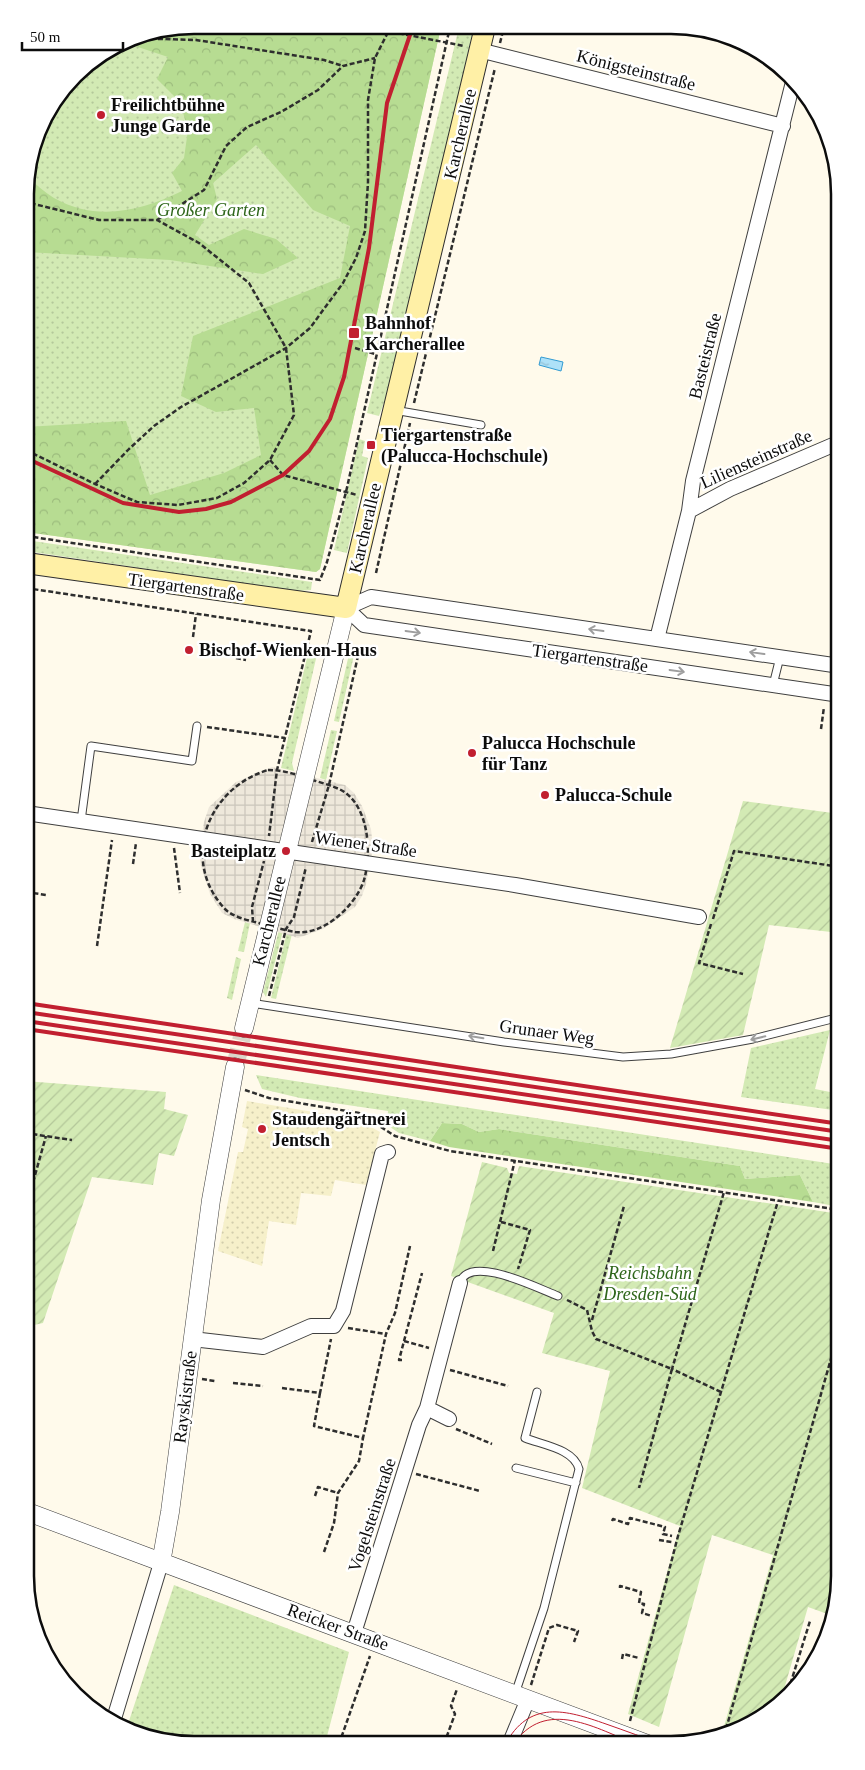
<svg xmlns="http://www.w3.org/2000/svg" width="865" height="1770" font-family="Georgia,serif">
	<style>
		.farmland { fill: url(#farmland-dots) }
		.grass { fill: url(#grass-dots) }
		.forest { fill: url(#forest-crowns) }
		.garden { fill: url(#garden-furrows) }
		.plaza { fill: url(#plaza-grid) }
		.water { fill: url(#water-ripples); stroke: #329bd2 }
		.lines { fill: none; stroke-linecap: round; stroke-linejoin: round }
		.tertiary-tunnel { stroke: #dbd6ca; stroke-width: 18; stroke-dasharray: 18 9; stroke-linecap: butt }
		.service-casing { stroke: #3f3f3f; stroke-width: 9 }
		.minor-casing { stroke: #3f3f3f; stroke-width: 16 }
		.tertiary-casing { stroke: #3f3f3f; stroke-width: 19 }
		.secondary-casing { stroke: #2e2e2e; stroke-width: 22 }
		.path { stroke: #2e2e2e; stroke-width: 2.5; stroke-dasharray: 5 2.5; stroke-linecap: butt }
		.service { stroke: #fff; stroke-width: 7 }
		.minor { stroke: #fff; stroke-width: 14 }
		.tertiary { stroke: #fff; stroke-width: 18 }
		.secondary { stroke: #fff0a6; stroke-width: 20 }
		.tram { stroke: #c11f30; stroke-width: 1 }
		.rail { stroke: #c11f30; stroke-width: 4 }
		.oneway { stroke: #9e9e9e }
		.poi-dot { fill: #c11f30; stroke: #fff; stroke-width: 2 }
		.labels { text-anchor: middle; stroke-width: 5; stroke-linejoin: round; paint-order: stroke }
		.street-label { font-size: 18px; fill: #0c0c0c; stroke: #fff }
		.poi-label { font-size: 18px; font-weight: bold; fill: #0c0c0c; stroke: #fff; text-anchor: start }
		.park-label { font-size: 18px; font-style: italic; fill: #2e661a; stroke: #fff }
		.rim { fill: none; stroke: #0c0c0c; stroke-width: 2.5 }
	</style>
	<defs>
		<pattern id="farmland-dots" width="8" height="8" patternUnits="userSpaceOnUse" patternTransform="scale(1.25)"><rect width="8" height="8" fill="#f6f0ca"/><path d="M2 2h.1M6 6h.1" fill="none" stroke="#d2cdac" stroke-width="1.8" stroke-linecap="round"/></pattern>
		<pattern id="grass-dots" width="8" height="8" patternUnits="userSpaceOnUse" patternTransform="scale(1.25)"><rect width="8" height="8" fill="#d3eab4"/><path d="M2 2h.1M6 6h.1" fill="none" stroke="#b4c89a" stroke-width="1.8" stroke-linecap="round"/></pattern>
		<pattern id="forest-crowns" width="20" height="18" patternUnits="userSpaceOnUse" patternTransform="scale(1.25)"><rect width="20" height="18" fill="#b7dc92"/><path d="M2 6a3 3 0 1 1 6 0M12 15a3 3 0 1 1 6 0" fill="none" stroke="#9cbc7d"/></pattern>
		<pattern id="garden-furrows" width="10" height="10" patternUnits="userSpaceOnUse" patternTransform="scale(1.25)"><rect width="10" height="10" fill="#d3eab4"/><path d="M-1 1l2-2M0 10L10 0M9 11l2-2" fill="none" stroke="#b4c89a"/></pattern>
		<pattern id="plaza-grid" width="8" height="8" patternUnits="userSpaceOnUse" patternTransform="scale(1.25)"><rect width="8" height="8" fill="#eee8db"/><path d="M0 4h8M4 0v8" fill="none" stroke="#cbc6bb"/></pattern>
		<pattern id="water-ripples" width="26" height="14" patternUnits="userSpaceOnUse" patternTransform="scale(1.25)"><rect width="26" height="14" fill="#aee1f8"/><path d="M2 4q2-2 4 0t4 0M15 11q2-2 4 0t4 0" fill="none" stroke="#94c0d3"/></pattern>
	</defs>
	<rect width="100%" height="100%" fill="#fffaeb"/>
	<!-- farmland -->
	<path class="farmland" d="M247,1101L357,1119L380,1132L366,1185L335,1180L331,1196L301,1193L296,1225L269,1221L262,1266L218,1251L238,1152H243L248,1129L242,1127Z"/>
	<!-- grass -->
	<path class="grass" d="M193,25L441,27L320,569L316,572L26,532V172L42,119L82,67L129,38Z
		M459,27H474L391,384L379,416L367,413Z
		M359,439L365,441L362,456L368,458L347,553L334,550Z
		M26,540L312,582L311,590L297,591L26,551Z
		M310,645L322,648L318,650L292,763L294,771L281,768Z
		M349,654L354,655L339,722L334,721Z
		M331,730L337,731L326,780L320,778Z
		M245,922L250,923L244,952L238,951Z
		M279,930L283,931L266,997L263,992Z
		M287,932L292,934L276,999L271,998Z
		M236,957L241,959L232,1000L227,998Z
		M830,1030L815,1089L840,1094V1111L741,1097L751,1048Z
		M256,1075L840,1165V1207L813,1202L800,1175L745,1179L740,1166L499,1129L479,1132L462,1124L442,1123L430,1141L399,1133L387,1125L388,1111L300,1098L262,1089Z
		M174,1585L349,1652L325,1744H171L126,1730Z"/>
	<!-- forest -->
	<path class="forest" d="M193,25L441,27L320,569L316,572L26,532V427L126,421L150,495L224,473L261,455L254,408L216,412L181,396L193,336L340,278L350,226L313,210L256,145L213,183L217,199L195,235L209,245L244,229L276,239L298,258L263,274L170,260L26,252V176C35,183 44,192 54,198C96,222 142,211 182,191L172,173L184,158L188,130L180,102L157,79L168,57L123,42L129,38Z
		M442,1123L462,1124L479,1132L499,1129L740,1166L745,1179L800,1175L813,1202L449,1147L430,1141Z"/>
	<!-- garden -->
	<path class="garden" d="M743,801L840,814V933L769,925L743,1035L670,1048Z
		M25,1081L166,1092L164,1109L188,1115L174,1156L159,1153L153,1185L92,1177L43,1323L25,1327Z
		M482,1162L507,1168L509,1173L517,1174L519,1166L840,1214V1588L833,1616L808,1607L780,1703L765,1716L726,1736L721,1737L773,1555L712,1535L659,1727L628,1714L680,1526L582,1488L610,1371L542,1353L554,1313L451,1276Z"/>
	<!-- plaza -->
	<path class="plaza" d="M272,767L345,785L354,793L362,806L371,829L373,848L366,884L362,896L355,907L323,929L298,938L234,919L222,913L210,894L201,866L199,853L204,822L209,807L236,782Z"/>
	<!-- water -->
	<path class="water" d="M541,357L563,362L561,371L539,365Z"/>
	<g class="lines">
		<!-- tertiary-tunnel -->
		<path class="tertiary-tunnel" d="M235,1067L244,1028"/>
		<!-- service casing -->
		<g class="service-casing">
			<path id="service" d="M394,410L481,425
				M773,685L780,657
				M81,821L91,746L192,761L197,726
				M251,1003L504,1042L623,1057L671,1054L753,1039L840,1017
				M460,1283C469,1253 539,1289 558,1296
				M516,1468L576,1483
				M515,1694L544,1608L579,1469C574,1449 543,1445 525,1438L537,1392"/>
		</g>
		<!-- minor casing -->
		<g class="minor-casing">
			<path id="minor" d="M479,50L783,126
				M689,511L730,489L840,442
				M657,639L689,511L693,481L793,82
				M840,695L364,625L346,608L371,597L840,666
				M26,813L515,885L699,917
				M192,1339L263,1347L311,1326H334L343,1311L382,1154L388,1152
				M427,1408L449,1419
				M354,1633L419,1425L427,1408L460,1283
				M113,1722L161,1563
				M509,1745L528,1699"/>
		</g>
		<!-- tertiary casing -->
		<g class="tertiary-casing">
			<path id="tertiary" d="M244,1028L346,608
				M25,1511L650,1745
				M161,1563L170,1512L211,1200L235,1067"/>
		</g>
		<!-- secondary casing -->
		<g class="secondary-casing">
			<path id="secondary" d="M26,563L346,608L485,27"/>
		</g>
		<!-- path -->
		<path class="path" d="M362,26L464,46
			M128,38L196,40L324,60L343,66
			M500,43L504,27
			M157,220L204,190L226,146L247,127L281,112L318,90L343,66L375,58
			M355,348L375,354
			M414,403L495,68
			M26,450L95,484L137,502L178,505L217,498L244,483L270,460L294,415L286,348L249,283L199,243L157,220H99L26,202
			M270,460L283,475L357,495
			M95,484L129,449L154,426L181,407L286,348L310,328L343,283L356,258L365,231L368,182V100L375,58L391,26
			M26,536L320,580L327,562L346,492L450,27
			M376,573L410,423
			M26,588L311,631L277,770L269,836
			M193,637L196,614
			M236,658L246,660
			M207,727L285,738
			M821,729L824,707
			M268,770C282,770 296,774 309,779C319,782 331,785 341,790C369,805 372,853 364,880C356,905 324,936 295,932C284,930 270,926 259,923C247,920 232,917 224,908C180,859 208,788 268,770Z
			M27,801L30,779
			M312,842L329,785L360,647
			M174,848L180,893
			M133,864L136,843
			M26,892L46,895
			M713,919L734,851L840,867
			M253,922L252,907L264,861
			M711,924L699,963L743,974
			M97,946L112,840
			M269,996L286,929L294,917L306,867
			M245,1090L269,1098L359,1113L395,1136L450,1151L840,1210
			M25,1133L72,1140
			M25,1211L46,1136
			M501,1222L530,1230L518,1269
			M493,1251L515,1160
			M567,1300L587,1310L592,1331L596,1339L672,1369L639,1488
			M592,1320L624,1206
			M348,1328L386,1334
			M404,1341L429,1348
			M402,1360H399L422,1273
			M450,1370L508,1386
			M202,1379L215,1381
			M233,1383L263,1386
			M282,1388L320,1393L331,1339
			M721,1392L672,1369L724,1192
			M320,1393L314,1426L363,1438L386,1334L395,1313L410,1246
			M456,1429L492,1444
			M416,1474L480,1491
			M315,1496L318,1487L338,1493
			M612,1521L613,1519L628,1524L630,1518L665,1527L663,1534L672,1536
			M659,1540L672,1542
			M324,1552L334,1523L338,1493L359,1461L363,1438
			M620,1588V1586L641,1592L639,1603L644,1604L642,1613L652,1616
			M622,1659L623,1654L639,1658
			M531,1685L549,1628L557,1625L578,1631L574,1642
			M789,1685L796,1688
			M786,1698L810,1621
			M630,1721L678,1536L778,1201
			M724,1736L840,1327
			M339,1744L370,1656
			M444,1744L455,1714L451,1706L457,1689"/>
		<!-- service -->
		<use href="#service" class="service"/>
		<!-- minor -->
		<use href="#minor" class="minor"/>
		<!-- tertiary -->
		<use href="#tertiary" class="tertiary"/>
		<!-- secondary -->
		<use href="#secondary" class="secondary"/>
		<!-- tram -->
		<path class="tram" d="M505,1745C529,1699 566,1710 606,1724C626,1731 645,1738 664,1745
			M513,1745C545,1696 597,1729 638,1745"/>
		<!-- rail -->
		<path class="rail" d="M26,458L123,503L179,512L206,509L231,502L283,475L309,451L330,419L344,377L369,248L387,103L413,26
			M26,1003L840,1124
			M26,1012L840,1132
			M26,1021L840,1141
			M26,1029L840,1149"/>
	</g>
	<!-- one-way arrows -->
	<defs><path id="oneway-shaft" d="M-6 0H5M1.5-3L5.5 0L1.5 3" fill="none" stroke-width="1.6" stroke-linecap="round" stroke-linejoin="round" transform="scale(1.25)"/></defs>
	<g class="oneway">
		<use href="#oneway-shaft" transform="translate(596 630) rotate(-172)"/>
		<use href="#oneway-shaft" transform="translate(413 632) rotate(8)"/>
		<use href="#oneway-shaft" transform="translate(757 653) rotate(-172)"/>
		<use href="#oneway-shaft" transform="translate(677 671) rotate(8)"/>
		<use href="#oneway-shaft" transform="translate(476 1037) rotate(-171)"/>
		<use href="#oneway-shaft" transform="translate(758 1038) rotate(167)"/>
	</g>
	<!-- markers -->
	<g class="poi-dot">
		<circle cx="101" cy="115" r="5"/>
		<rect x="348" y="327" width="12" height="12" rx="2.5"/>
		<rect x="366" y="440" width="10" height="10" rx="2.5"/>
		<circle cx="189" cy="650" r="5"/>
		<circle cx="472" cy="753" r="5"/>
		<circle cx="545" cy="795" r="5"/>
		<circle cx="286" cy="851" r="5"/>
		<circle cx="262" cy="1129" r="5"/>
	</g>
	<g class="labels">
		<!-- street labels -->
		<g class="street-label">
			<text transform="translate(636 70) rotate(14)" y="6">Königsteinstraße</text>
			<text transform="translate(460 134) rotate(-77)" y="6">Karcherallee</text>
			<text transform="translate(705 356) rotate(-76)" y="6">Basteistraße</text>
			<text transform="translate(756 459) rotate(-24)" y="6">Liliensteinstraße</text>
			<text transform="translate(365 528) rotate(-77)" y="6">Karcherallee</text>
			<text transform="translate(186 587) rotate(8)" y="6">Tiergartenstraße</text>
			<text transform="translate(590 658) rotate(8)" y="6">Tiergartenstraße</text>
			<text transform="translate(366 844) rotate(8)" y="6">Wiener Straße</text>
			<text transform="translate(269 921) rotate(-76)" y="6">Karcherallee</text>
			<text transform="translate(547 1032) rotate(8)" y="6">Grunaer Weg</text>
			<text transform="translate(185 1397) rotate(-83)" y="6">Rayskistraße</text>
			<text transform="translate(372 1515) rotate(-72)" y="6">Vogelsteinstraße</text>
			<text transform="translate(338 1627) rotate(20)" y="6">Reicker Straße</text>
		</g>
		<!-- poi labels -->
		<g class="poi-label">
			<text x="111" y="111">Freilichtbühne<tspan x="111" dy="21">Junge Garde</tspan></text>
			<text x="365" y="329">Bahnhof<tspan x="365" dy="21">Karcherallee</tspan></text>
			<text x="381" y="441">Tiergartenstraße<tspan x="381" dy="21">(Palucca-Hochschule)</tspan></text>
			<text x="199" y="656">Bischof-Wienken-Haus</text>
			<text x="482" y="749">Palucca Hochschule<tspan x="482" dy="21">für Tanz</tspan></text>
			<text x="555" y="801">Palucca-Schule</text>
			<text x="276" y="857" text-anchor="end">Basteiplatz</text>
			<text x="272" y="1125">Staudengärtnerei<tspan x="272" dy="21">Jentsch</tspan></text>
		</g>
		<!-- park labels -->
		<g class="park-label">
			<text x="211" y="216">Großer Garten</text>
			<text x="650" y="1279">Reichsbahn<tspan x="650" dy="21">Dresden-Süd</tspan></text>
		</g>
	</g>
	<!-- crop -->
	<path d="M0 0H865V1770H0ZM194 34H671A160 160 0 0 1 831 194V1576A160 160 0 0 1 671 1736H194A160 160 0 0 1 34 1576V194A160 160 0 0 1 194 34Z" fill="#fff" fill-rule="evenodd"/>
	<path class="rim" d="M194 34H671A160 160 0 0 1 831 194V1576A160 160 0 0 1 671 1736H194A160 160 0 0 1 34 1576V194A160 160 0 0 1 194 34Z"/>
	<!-- scale -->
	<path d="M22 42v8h101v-8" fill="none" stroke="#0c0c0c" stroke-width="2.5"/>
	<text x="30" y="42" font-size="15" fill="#0c0c0c" stroke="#ffffff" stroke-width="4" paint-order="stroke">50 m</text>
</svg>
